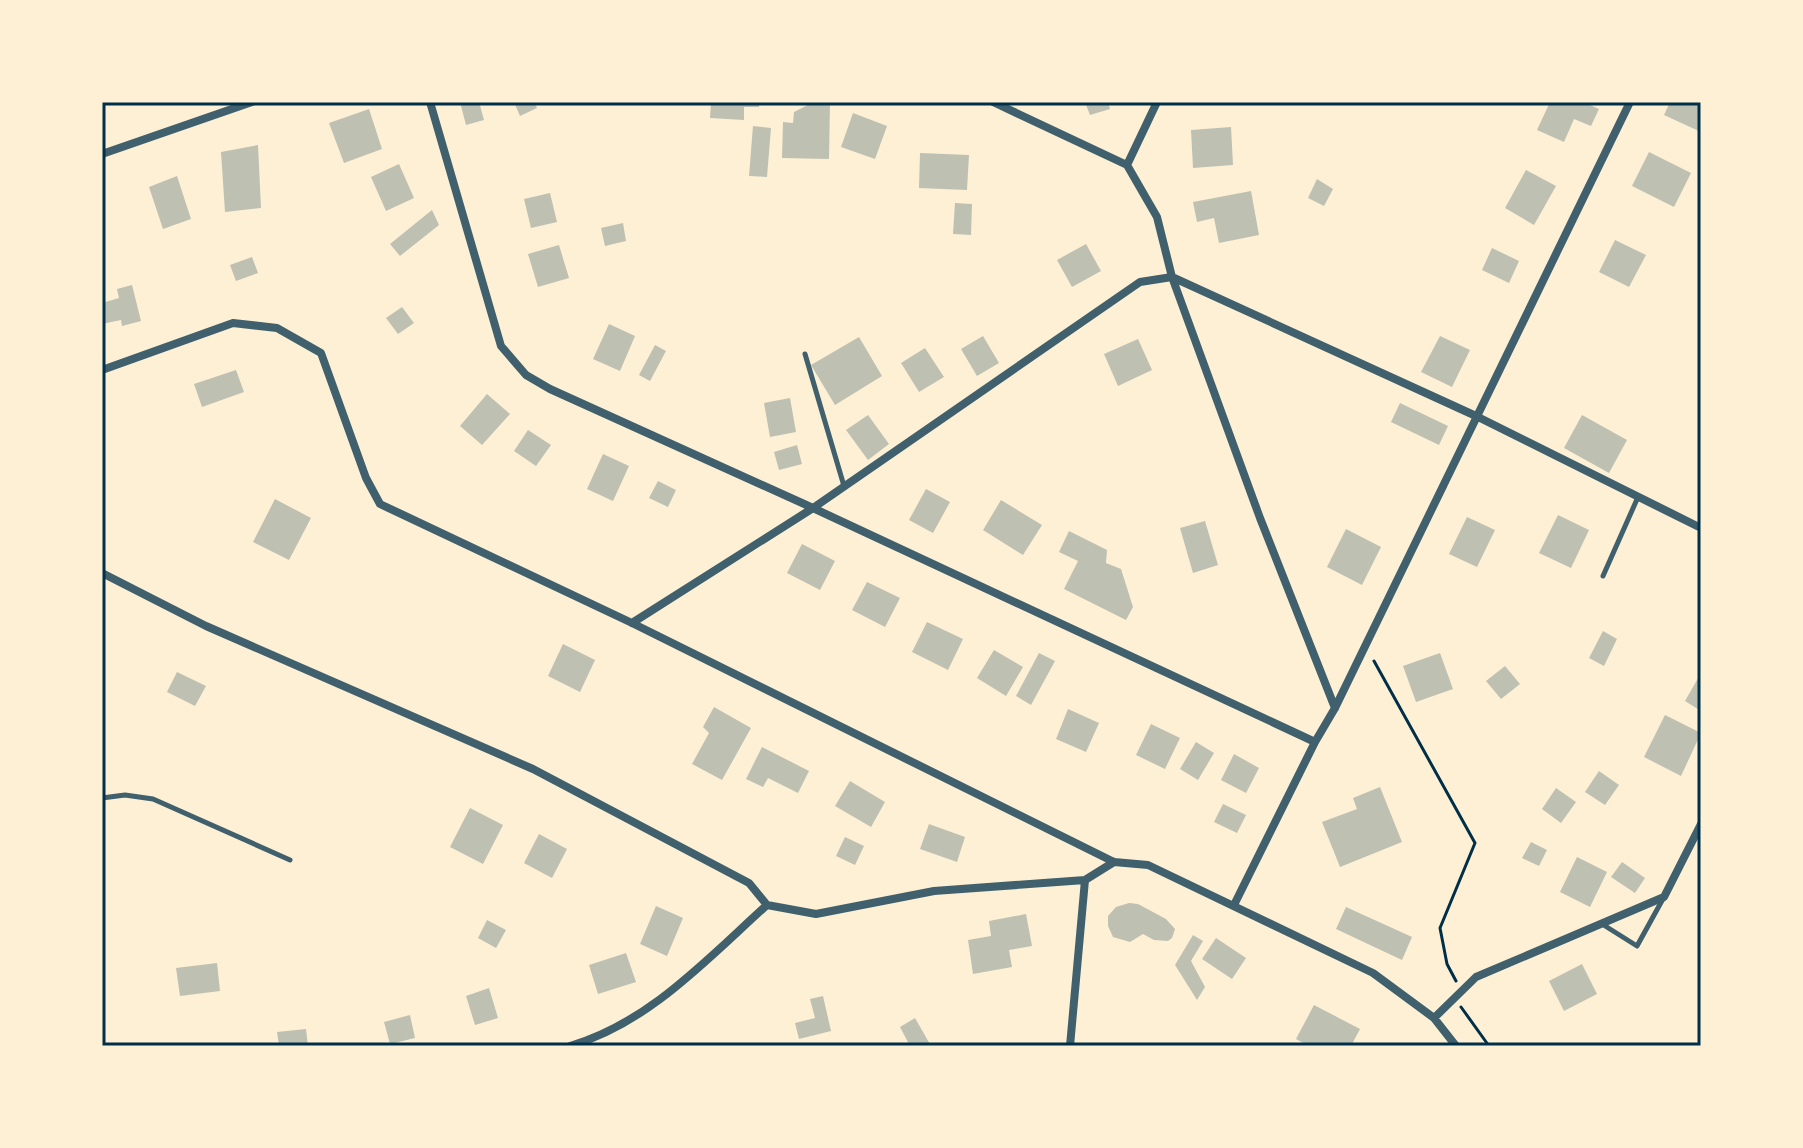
<svg xmlns="http://www.w3.org/2000/svg" width="1803" height="1148" font-family="Barlow,sans-serif">
	<style>
		.building { fill: #bec0b2 }
		.lines { fill: none; stroke-linecap: round; stroke-linejoin: round }
		.path { stroke: #003049; stroke-width: 3 }
		.service { stroke: #3f606c; stroke-width: 5 }
		.minor { stroke: #3f606c; stroke-width: 8 }
		.neatline { fill: none; stroke: #003049; stroke-width: 3 }
	</style>
	<rect width="100%" height="100%" fill="#fdf0d5"/>
	<!-- building -->
	<path class="building" d="M460,102H479L484,120L466,125Z
		M514,102H534L537,108L520,116Z
		M711,102H759V107H744V120L710,118Z
		M814,102H830L829,159L782,158L783,122L793,123L794,112Z
		M1085,102H1108L1110,109L1090,115Z
		M1550,102H1583L1599,109L1591,126L1574,119L1564,142L1537,130Z
		M1670,102H1701V132L1664,115Z
		M369,109L382,149L344,163L329,123Z
		M853,113L887,126L875,159L841,147Z
		M753,126L771,128L767,177L749,176Z
		M1231,127L1233,165L1193,168L1191,130Z
		M258,145L261,208L225,212L221,152Z
		M1649,152L1691,173L1674,207L1632,186Z
		M920,153L969,155L967,190L919,188Z
		M399,164L414,198L386,211L371,177Z
		M1526,170L1556,186L1534,225L1505,208Z
		M177,176L191,219L163,229L149,187Z
		M1317,179L1333,189L1324,206L1308,198Z
		M1251,191L1259,235L1219,243L1214,218L1197,222L1193,202Z
		M550,193L557,222L531,228L524,199Z
		M955,203L972,204L971,235L953,234Z
		M432,210L439,225L400,256L390,244Z
		M623,223L626,241L605,246L601,228Z
		M1615,240L1646,255L1629,287L1599,272Z
		M1086,244L1101,271L1072,287L1057,260Z
		M559,245L569,278L538,287L528,254Z
		M1492,248L1519,261L1509,283L1482,270Z
		M252,257L258,273L236,281L230,265Z
		M132,285L141,321L122,326L121,320L102,324V303L119,298L117,289Z
		M402,307L414,323L398,334L386,318Z
		M609,324L635,336L620,371L593,359Z
		M983,336L999,363L977,376L961,349Z
		M1440,336L1470,350L1452,387L1421,372Z
		M859,337L882,376L835,405L811,365Z
		M1138,339L1152,370L1118,386L1104,354Z
		M655,345L666,351L650,381L639,375Z
		M925,348L944,377L919,392L901,363Z
		M236,370L244,392L202,407L194,384Z
		M487,394L510,414L482,445L460,426Z
		M790,398L796,432L770,437L764,403Z
		M1400,403L1448,426L1439,445L1391,422Z
		M868,415L889,444L868,460L846,430Z
		M1582,415L1627,440L1609,473L1564,448Z
		M528,430L551,445L536,466L514,451Z
		M797,445L802,464L779,470L774,452Z
		M603,454L629,466L613,501L587,489Z
		M658,481L676,490L668,507L649,498Z
		M926,489L950,502L933,533L909,520Z
		M275,499L311,518L289,560L253,542Z
		M1001,500L1042,525L1023,555L983,530Z
		M1558,515L1589,530L1571,568L1539,553Z
		M1467,517L1495,530L1477,567L1449,554Z
		M1205,521L1218,565L1193,573L1180,528Z
		M1346,529L1381,547L1362,585L1327,567Z
		M1069,531L1107,550L1106,563L1121,569L1133,607L1126,620L1064,589L1078,561L1059,552Z
		M802,544L835,561L820,590L787,573Z
		M867,582L900,598L885,627L852,610Z
		M927,622L963,639L948,670L912,652Z
		M1603,631L1617,639L1604,666L1589,658Z
		M563,644L595,660L580,692L548,676Z
		M994,650L1023,667L1006,696L977,678Z
		M1039,653L1055,661L1031,705L1016,696Z
		M1440,653L1453,689L1416,702L1403,666Z
		M1505,666L1520,684L1501,699L1486,681Z
		M177,672L206,686L195,706L167,692Z
		M1701,673V711L1685,701Z
		M714,707L751,728L722,780L692,764L709,733L703,727Z
		M1068,709L1099,723L1086,752L1056,739Z
		M1665,715L1701,733L1681,776L1644,757Z
		M1151,724L1180,738L1165,769L1136,755Z
		M1196,742L1214,753L1198,780L1180,769Z
		M762,747L809,771L798,793L768,778L763,787L746,779Z
		M1234,754L1259,768L1246,793L1221,780Z
		M1599,771L1619,785L1605,805L1585,792Z
		M850,781L885,802L871,827L835,806Z
		M1380,787L1402,842L1340,867L1322,822L1357,809L1353,798Z
		M1556,788L1576,802L1561,823L1542,809Z
		M1223,804L1246,815L1237,833L1214,822Z
		M470,808L503,825L483,864L450,847Z
		M929,824L965,837L957,862L920,849Z
		M539,834L567,849L552,878L524,863Z
		M845,837L864,846L855,865L836,856Z
		M1531,842L1547,850L1539,866L1522,858Z
		M1577,857L1607,872L1590,907L1560,892Z
		M1622,862L1645,878L1635,893L1611,877Z
		M1129,903L1138,904L1166,919L1175,929L1172,938L1168,941L1154,940L1143,934L1130,942L1113,937L1108,926V916L1116,907Z
		M656,906L683,918L667,956L640,944Z
		M1346,907L1412,937L1402,960L1336,929Z
		M1026,914L1032,946L1009,950L1012,967L973,974L968,940L991,936L989,921Z
		M487,920L506,930L496,948L478,938Z
		M1193,935L1203,941L1191,961L1205,987L1197,1000L1175,965Z
		M1216,938L1246,958L1232,979L1202,959Z
		M626,953L636,982L598,994L589,965Z
		M217,963L220,991L180,996L176,968Z
		M1582,964L1597,994L1564,1011L1549,981Z
		M489,988L498,1018L475,1025L466,996Z
		M823,996L831,1031L799,1039L795,1023L815,1018L810,999Z
		M1314,1005L1360,1029L1351,1046H1309L1296,1039Z
		M410,1015L415,1038L390,1044L384,1022Z
		M915,1018L931,1046H910L900,1027Z
		M306,1029L308,1046H279L277,1032Z"/>
	<g class="lines">
		<!-- path -->
		<path class="path" d="M1374,661L1475,843L1440,928L1447,964L1456,981
			M1461,1007L1489,1046"/>
		<!-- service -->
		<path class="service" d="M805,354L844,486
			M1603,576L1638,497
			M102,798L125,795L153,799L290,860
			M1602,924L1637,946L1664,897"/>
		<!-- minor -->
		<path class="minor" d="M430,102L501,346L526,375L550,389L813,508L1315,742
			M993,102L1127,165L1157,217L1172,277L1476,416L1701,528
			M102,154L252,102
			M1127,165L1157,102
			M102,370L233,323L277,328L321,353L366,478L380,504L632,623L1114,862L1148,865L1373,973L1434,1018L1456,1046
			M102,573L206,626L533,769L749,883L767,905
			M632,623L813,508L1140,282L1172,277L1260,518L1335,708
			M1234,905L1315,742L1335,708L1630,102
			M1434,1018L1476,977L1664,897L1701,824
			M570,1046C649,1023 707,959 767,905L816,914L934,891L1085,880L1114,862
			M1070,1046L1085,880"/>
	</g>
	<!-- border -->
	<rect width="1803" height="1148" fill="none" stroke="#fdf0d5" stroke-width="208"/>
	<rect x="104" y="104" width="1595" height="940" class="neatline"/>
</svg>
